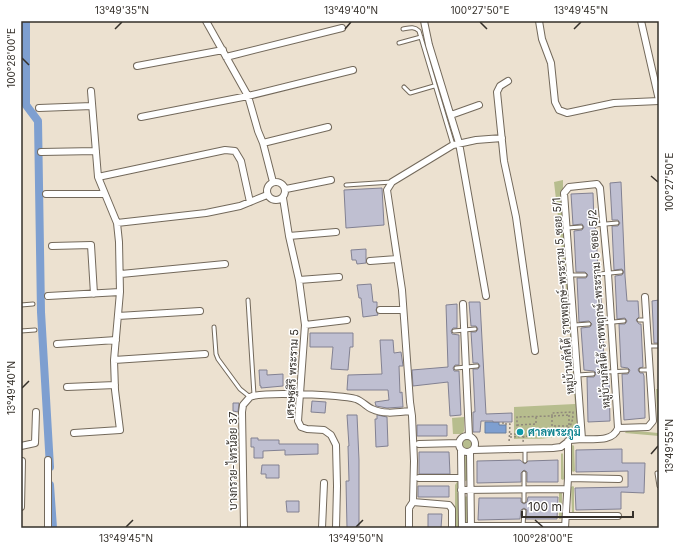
<svg xmlns="http://www.w3.org/2000/svg" width="680" height="549" font-family="Inter,Sarabun,sans-serif">
	<style>
		.green { fill: #b7bd8e }
		.water { fill: #7e9fd0; stroke: #687e9e }
		.lines { fill: none; stroke-linecap: round; stroke-linejoin: round }
		.canal { stroke: #7e9fd0; stroke-width: 8 }
		.building { fill: #bfbfd1; stroke: #828192 }
		.service-casing { stroke: #73695b; stroke-width: 5 }
		.minor-casing { stroke: #73695b; stroke-width: 8 }
		.path { stroke: #8f877b; stroke-width: 1.5; stroke-dasharray: 2 2; stroke-linecap: butt }
		.service { stroke: #fff; stroke-width: 3 }
		.minor { stroke: #fff; stroke-width: 6 }
		.ticks { fill: none; stroke: #35302a; stroke-width: 1.5 }
		.culture-dot { fill: #0f9aa8; stroke: #fff; stroke-width: 1.5 }
		.labels { text-anchor: middle; stroke-width: 3; stroke-linejoin: round; paint-order: stroke }
		.street-label { font-size: 11px; fill: #35302a; stroke: #fff }
		.culture-label { font-size: 11px; font-weight: bold; fill: #0d838f; stroke: #fff; text-anchor: start }
		.neatline { fill: none; stroke: #35302a; stroke-width: 1.5 }
		.ticks-label { font-size: 10px; text-anchor: middle; fill: #35302a }
	</style>
	<rect width="100%" height="100%" fill="#ece1d0"/>
	<!-- green -->
	<path class="green" d="M563,180V196L579,419C569,443 536,438 514,439V407L575,404L567,295L554,182Z
		M656,389H659V436L625,433L627,430L658,433Z
		M464,417V431L462,434H453L452,418Z
		M462.5 444a4.5 4.5 0 1 1 9 0a4.5 4.5 0 1 1-9 0Z
		M573,445L574,446L575,471L573,472L572,471L571,446Z
		M562,453L563,454L564,479L563,480L561,479V454Z
		M465,456L467,457V480L466,481H464V458Z
		M457,482L459,483V528H455V485Z
		M573,486L574,487V512L573,513L572,512L571,487Z
		M561,492L562,493V518L561,519H559V493Z
		M466,496L467,497L468,522L466,523L465,522V497Z"/>
	<!-- water -->
	<path class="water" d="M485,422H499V425H506V433H485Z"/>
	<g class="lines">
		<!-- canal -->
		<path class="canal" d="M26,21V105L38,121L41,312L50,467
			M50,485L53,528"/>
	</g>
	<!-- building -->
	<path class="building" d="M621,182L625,276L627,301H638L639,317L636,320L639,324H641L643,367L639,368L638,370L640,373H643L644,376L645,412V418L624,420L622,374H628L630,370L628,368L621,367L619,324H625L627,321L625,318L617,319L615,276L622,275L624,272L622,269L614,270L612,226H618L620,223L618,220H612V219L610,183Z
		M382,188L384,225L346,228L344,190Z
		M593,193L594,222L592,225L596,229L598,271L596,274L598,278H600L602,320L600,323L603,326L604,373L606,378H609L610,421L588,422L587,377H594L596,373L594,371L584,370L581,328L590,327L592,324L589,321L579,322L577,278H586L588,275L585,272H576L574,231L582,230L584,227L582,224L573,225L571,194Z
		M366,249V263L357,264L356,260H352L351,250Z
		M371,284L373,302H377V307L376,310L378,315L363,317L361,298H359L357,285Z
		M659,300V343H654L652,301Z
		M469,302H480L486,414L512,413V422H493V421H481L480,432H473V412H475L473,369H478L480,366L478,363H473L471,332H476L478,329L476,326H471Z
		M457,304V328H453L451,331L452,334L459,335V365H455L453,368L454,371H459L461,415L450,416L448,382L413,386L412,370L448,367L446,305Z
		M310,333H353V347H350L348,370L331,369L333,347H310Z
		M380,340H393L394,353L401,352L403,366H399L400,393L402,392L403,407L387,408L376,406L375,402L389,400L388,390H347L348,375L382,374Z
		M259,370H267V375L283,374V386L261,388V386H260Z
		M312,401L326,402L325,413L311,412Z
		M233,403H239L238,412L233,411Z
		M347,415H357L359,460V528H347L346,481H349L348,446H349Z
		M377,415L387,417L388,446L376,447L375,419H377Z
		M417,425H447V436H417Z
		M251,438H258V440H279V444H318V454L285,455V450L263,451V458H254V447H251Z
		M622,449V463H645L644,493L621,492V509L576,510L575,488L628,487V471L576,472V450Z
		M419,452H449L450,474H419Z
		M520,460L525,464L528,461L558,460V482H527V472L524,470L521,473V482L477,483V461Z
		M262,465H279V478H266V474H261Z
		M418,486H449V497H418Z
		M528,497H558L557,519H526L527,510L524,508L521,510L520,519L478,520L479,498H521V502L524,504L527,502Z
		M286,501H299V512H287Z
		M428,514H442L441,528H428Z"/>
	<g class="lines">
		<!-- service casing -->
		<g class="service-casing">
			<path id="service" d="M403,29C409,28 414,26 419,31L453,145
				M399,43L421,37
				M404,87L410,93L434,86
				M346,185L392,182
				M595,225L617,223
				M567,228L581,227
				M599,274L621,272
				M571,275H585
				M248,300L254,395
				M21,305L33,304
				M639,320H647
				M603,323L624,321
				M575,325L589,324
				M214,327L216,354L218,359L240,389L250,397
				M21,331L35,330
				M454,331L475,329
				M649,346H659
				M456,368L477,366
				M641,370H650
				M607,372L627,371
				M578,375L593,374
				M525,449V461
				M524,473V501
				M657,473L659,486
				M523,526L524,511"/>
		</g>
		<!-- minor casing -->
		<g class="minor-casing">
			<path id="minor" d="M206,21L248,96L258,131L263,143L273,182
				M424,21L429,45L459,143L486,296
				M539,21L542,39L551,63L555,102L559,110L567,113L614,103L659,101
				M641,21L659,100
				M226,57L342,28
				M137,66L223,50
				M508,81L500,86L497,92L504,161L516,217L535,351
				M39,108L92,106
				M451,115L479,105
				M141,117L248,96L353,70
				M263,143L328,127
				M41,152L96,151
				M98,177L225,150L235,151L241,161L250,202
				M267 191a9 9 0 1 1 18 0a9 9 0 1 1-18 0Z
				M286,189L331,180
				M46,194H104
				M283,198L289,236L299,280L305,325L298,421L301,427L307,429L324,430L331,435L336,445L337,486L336,528
				M117,223L206,213L240,206L267,195
				M289,236L336,232
				M52,246L91,245L94,294
				M370,261L397,259
				M121,274L225,264
				M299,280L339,277
				M48,296L120,292
				M463,304L469,436
				M380,310H403
				M118,316L200,311
				M305,325L347,320
				M57,344L116,340
				M114,360L205,354
				M67,387L115,385
				M618,428L648,427L653,421L645,297
				M74,433L120,430L115,390L114,360L120,292L119,242L117,223L98,177L91,91
				M459 444a8 8 0 1 1 16 0a8 8 0 1 1-16 0Z
				M419,444L459,443
				M21,446L35,443L36,412
				M461,450L462,528
				M473,450L553,448L561,447L570,440L582,439C595,439 613,442 618,428L608,273L600,188L597,184L569,187L564,193L582,439
				M470,452L471,528
				M48,460V528
				M419,478H461
				M568,478L619,479
				M461,490L567,489
				M413,502L449,505L452,509V528
				M21,507L22,461
				M566,516H618
				M462,526H565
				M244,528L242,412L243,405L250,397C263,391 341,395 356,399C362,401 367,407 372,409C384,415 399,412 411,411
				M322,528L324,483
				M409,528V508L413,502L414,461L412,416L410,402L402,290L387,190L392,182L453,145L476,140L502,138
				M565,528L568,478V441"/>
		</g>
		<!-- path -->
		<path class="path" d="M569,415V426H552V416Z
			M503,422V424H510L509,443
			M517,425L536,424V416
			M510,434H524L523,442
			M510,437L557,435C569,431 573,425 573,412L552,413V416L517,417V434"/>
		<!-- service -->
		<use href="#service" class="service"/>
		<!-- minor -->
		<use href="#minor" class="minor"/>
	</g>
	<!-- ticks -->
	<path class="ticks" d="M480,22L487,29M115,29L122,22M345,29L351,22M574,29L581,22M22,58L29,65M651,176L658,182M22,388L29,381M651,454L658,446M535,520L543,527M126,527L133,520M356,527L363,520"/>
	<!-- markers -->
	<circle class="culture-dot" cx="520" cy="432" r="4"/>
	<g class="labels">
		<!-- street labels -->
		<g class="street-label">
			<text transform="translate(563 296) rotate(-94)" y="4">หมู่บ้านกัสโต้ ราชพฤกษ์-พระราม 5 ซอย 5/1</text>
			<text transform="translate(599 309) rotate(-94)" y="4">หมู่บ้านกัสโต้ ราชพฤกษ์-พระราม 5 ซอย 5/2</text>
			<text transform="translate(292 374) rotate(-87)" y="4">เศรษฐสิริ พระราม 5</text>
			<text transform="translate(233 461) rotate(-90)" y="4">บางกรวย-ไทรน้อย 37</text>
		</g>
		<!-- culture labels -->
		<g class="culture-label">
			<text x="528" y="436">ศาลพระภูมิ</text>
		</g>
	</g>
	<!-- border -->
	<rect width="680" height="549" fill="none" stroke="#ffffff" stroke-width="44"/>
	<!-- scale -->
	<path d="M522 511v6h111v-6" fill="none" stroke="#35302a" stroke-width="2"/>
	<text x="528" y="511" font-size="12" fill="#35302a" stroke="#ffffff" stroke-width="3" paint-order="stroke">100 m</text>
	<rect x="22" y="22" width="636" height="505" class="neatline"/>
	<g class="ticks-label">
		<text x="122" y="14">13°49'35"N</text>
		<text x="351" y="14">13°49'40"N</text>
		<text x="480" y="14">100°27'50"E</text>
		<text x="581" y="14">13°49'45"N</text>
		<text transform="translate(11 58) rotate(-90)" y="4">100°28'00"E</text>
		<text transform="translate(669 182) rotate(-90)" y="4">100°27'50"E</text>
		<text transform="translate(11 388) rotate(-90)" y="4">13°49'40"N</text>
		<text transform="translate(669 446) rotate(-90)" y="4">13°49'55"N</text>
		<text x="126" y="542">13°49'45"N</text>
		<text x="356" y="542">13°49'50"N</text>
		<text x="543" y="542">100°28'00"E</text>
	</g>
</svg>
